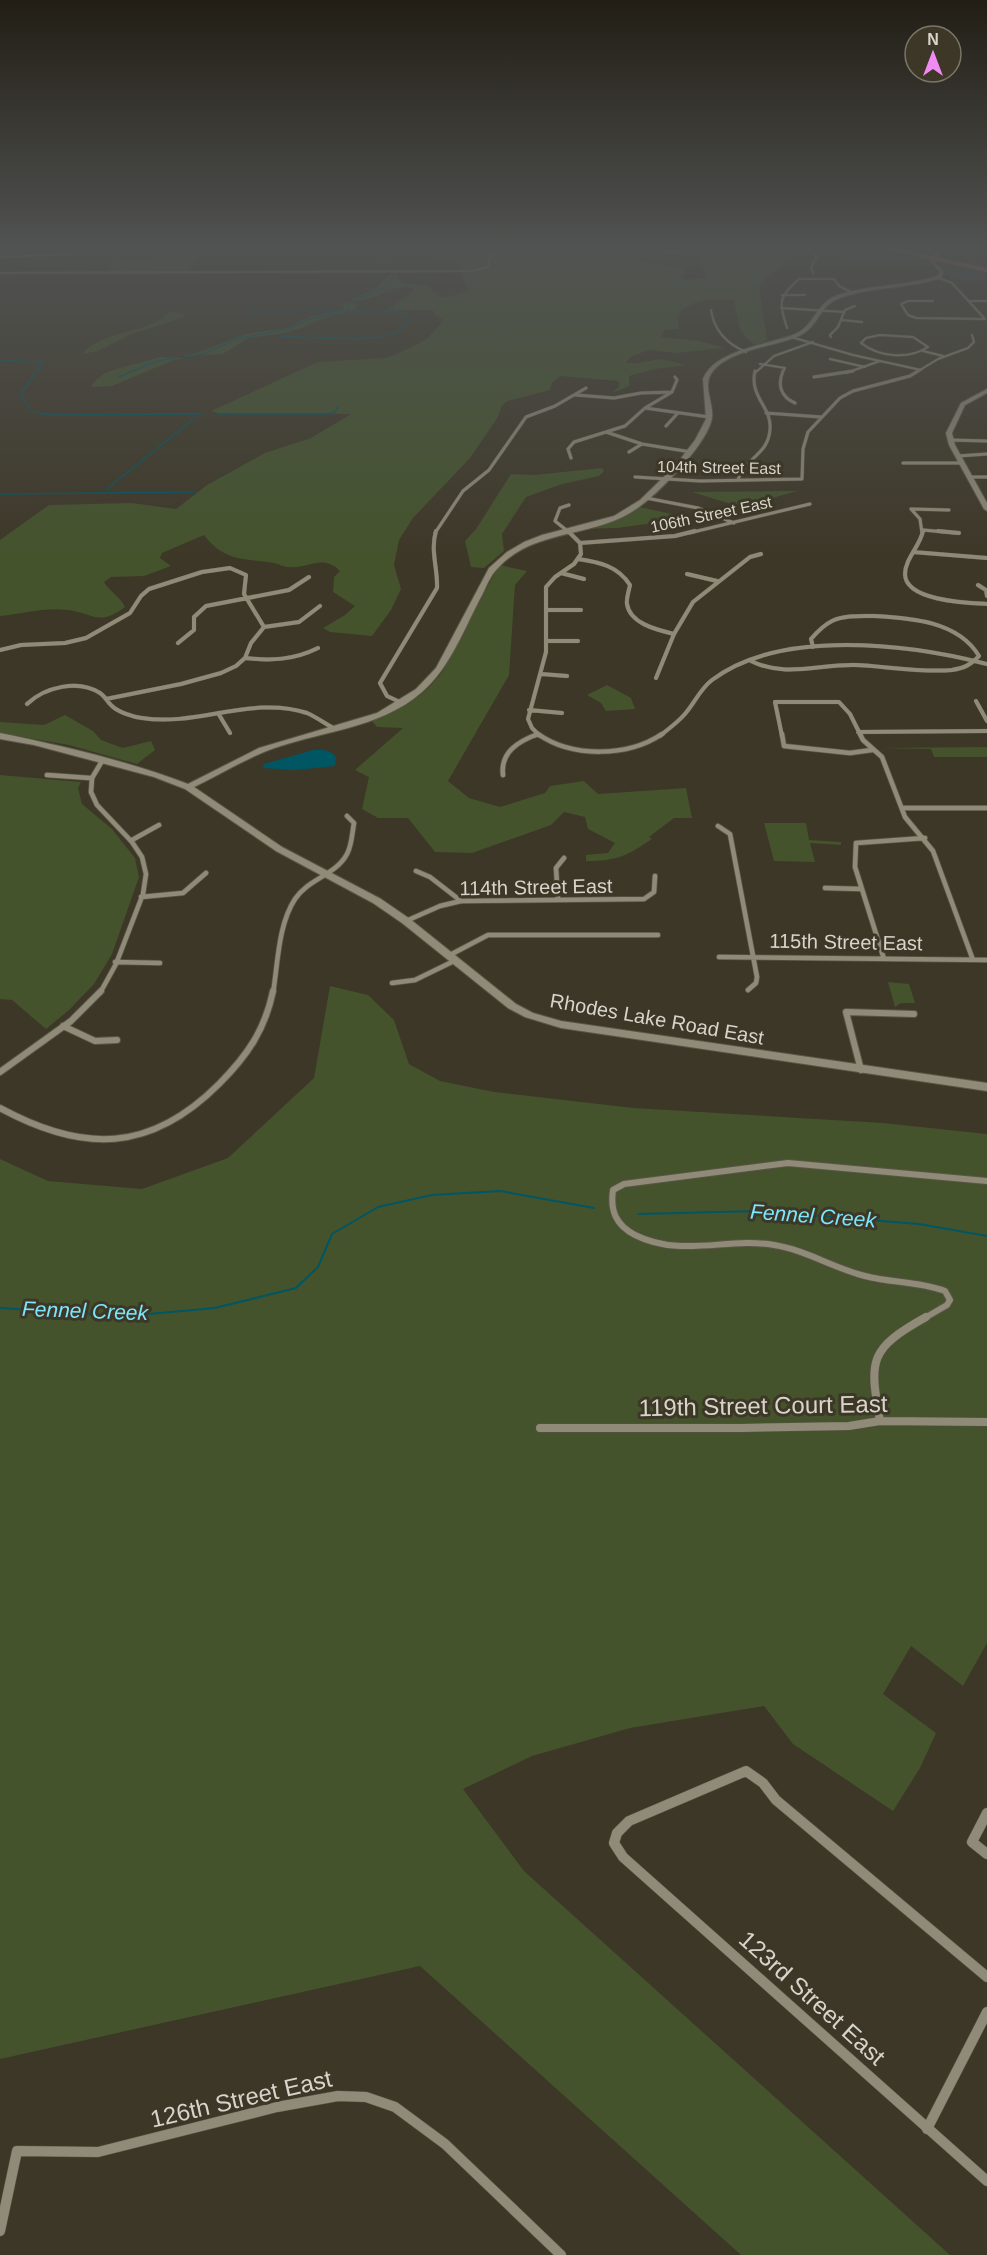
<svg xmlns="http://www.w3.org/2000/svg" width="987" height="2255" font-family="Arial,sans-serif">
	<style>
		.commercial { fill: #423c4d }
		.green { fill: #44532c; fill-rule: evenodd }
		.water { fill: #015664 }
		.lines { fill: none; stroke-linecap: round; stroke-linejoin: round }
		.stream-far1 { stroke: #015664; stroke-width: 1.5 }
		.stream { stroke: #015664; stroke-width: 2 }
		.street-far6-casing { stroke: #5a5547; stroke-width: 3 }
		.street-far5-casing { stroke: #5a5547; stroke-width: 4 }
		.street-far4-casing { stroke: #5a5547; stroke-width: 4.5 }
		.street-far3-casing { stroke: #5a5547; stroke-width: 6 }
		.street-far2-casing { stroke: #5a5547; stroke-width: 8 }
		.street-far1-casing { stroke: #5a5547; stroke-width: 9 }
		.street-casing { stroke: #5a5547; stroke-width: 11 }
		.secondary-casing { stroke: #5a5547; stroke-width: 2 }
		.highway-casing { stroke: #5a5547; stroke-width: 2 }
		.street-far6 { stroke: #908a78; stroke-width: 2 }
		.street-far5 { stroke: #908a78; stroke-width: 3 }
		.street-far4 { stroke: #908a78; stroke-width: 4 }
		.street-far3 { stroke: #908a78; stroke-width: 4.5 }
		.street-far2 { stroke: #908a78; stroke-width: 6 }
		.street-far1 { stroke: #908a78; stroke-width: 8 }
		.street { stroke: #908a78; stroke-width: 10 }
		.secondary { fill: #908a78; fill-rule: evenodd }
		.highway { fill: #c06d68; fill-rule: evenodd }
		.labels { text-anchor: middle; stroke-width: 6; stroke-linejoin: round; paint-order: stroke }
		.far-street-label { font-size: 16px; fill: #d7d4ca; stroke: #3d3727 }
		.street-label { font-size: 20px; fill: #d7d4ca; stroke: #3d3727 }
		.water-label { font-size: 21px; font-style: italic; fill: #7ce6fc; stroke: #3d3727 }
		.near-street-label { font-size: 24px; fill: #d7d4ca; stroke: #3d3727 }
	</style>
	<rect width="100%" height="100%" fill="#3d3727"/>
	<!-- commercial -->
	<path class="commercial" d="M830,246H870L926,258L929,265L906,261H842Z
		M942,263L987,274V281L952,279L940,264Z"/>
	<!-- green -->
	<path class="green" d="M186,246H208L187,271L106,272L116,260L150,259L157,248H184Z
		M460,246H542L561,250L588,246H755L793,258L771,273L759,286L767,340L757,345C738,338 738,318 734,300C711,300 693,297 677,316L679,329L665,330L661,337L699,341L725,348L676,353L649,350L630,357L626,363H638L660,359L687,365L655,369L629,376V386L612,393L619,387V381L560,376L552,383L550,390L508,401L502,405L498,417L470,458L413,518L399,540L394,565L401,589L391,610L372,636L330,632L323,628L345,615L355,606L333,592L334,577L340,571C322,553 307,570 288,567C283,567 279,564 274,563C243,558 225,562 204,535L162,553L160,558L171,566L144,576L111,577L104,582C110,592 120,596 125,607C98,627 95,613 67,610C46,607 21,614 0,616V540L49,505L132,503L176,509L207,485L265,453L311,438L351,414L218,413L211,411L318,362L385,358L395,355L427,339L444,320L435,315L433,310H388L413,291V288C390,282 373,305 350,300L377,288L391,273H396V278L405,284L427,286L442,298L468,292L458,264L431,255L432,253L457,249ZM695,256L699,258L706,275L705,278L685,280L681,277L685,273L683,268L640,262L632,259Z
		M347,302L355,304L357,309L323,318L304,327L284,333L248,338L223,354L183,356L200,352L246,334L288,328L308,317L344,310L343,305Z
		M170,312L181,313L187,316L131,334L98,351L82,354C105,328 149,335 170,312Z
		M159,357L184,358L174,360L112,386L91,387C102,365 137,367 159,357Z
		M602,468L604,471L599,476L562,484L526,497L502,534L504,551L484,568L471,567L465,541L476,529L511,474L534,475Z
		M797,491L741,507L692,492Z
		M639,507L691,518L617,528L579,529L623,516Z
		M499,565L527,571L515,585L509,675L448,781L469,798L500,807L545,793L550,786L584,781L598,794L686,788L692,818H674L649,837L652,839C627,856 617,861 586,861V855L608,853L615,843L588,829L585,817L564,812L551,825L472,853L435,852L408,818H378L362,809L369,777L355,770L403,728L377,727L372,721C401,709 423,698 442,672Z
		M607,685L631,698L635,709L606,711L601,703L587,695Z
		M65,715L93,731L101,740L123,748L151,741L155,750L137,764L69,745L0,733V722L44,725Z
		M987,747V757H934L931,749L879,748Z
		M0,775L81,782L78,788L82,804L112,829L135,858L139,877L112,954L94,984L69,1010L46,1029L12,1000L0,999Z
		M764,823H806L809,840L841,842V845L810,843L815,862L774,861Z
		M888,982L909,984L915,1003H901L895,1007Z
		M330,986L368,995L394,1020L409,1064L440,1081L494,1092L633,1108L883,1123L987,1134V1643L963,1686L911,1646L883,1694L936,1733L920,1768L893,1811L793,1744L764,1706L630,1728L532,1756L463,1789L524,1871L950,2255H741L420,1966L0,2059V1159L48,1181L142,1189L228,1158L314,1078Z"/>
	<!-- water -->
	<path class="water" d="M313,750C323,750 330,749 336,757L335,766L296,770L263,768L264,764Z"/>
	<g class="lines">
		<!-- stream-far1 -->
		<path class="stream-far1" d="M366,246C373,259 386,256 393,271
			M249,311H396L406,315L409,320C405,325 402,330 395,333C367,344 312,337 281,336
			M350,311L348,306L350,302L386,288L385,284L393,279L394,273
			M184,357L206,353L237,339L292,328L306,320L341,312
			M0,360L43,362L21,394L30,410
			M119,377L154,362L174,358
			M35,412L48,415L202,414
			M218,414H327L335,412L338,407
			M107,489L196,417
			M0,494L195,492"/>
		<!-- stream -->
		<path class="stream" d="M638,1214L759,1211L919,1224L987,1236
			M0,1308L126,1316L215,1308L296,1288L318,1267L332,1234L378,1207L432,1195L500,1191L594,1208"/>
		<!-- street-far6 casing -->
		<g class="street-far6-casing">
			<path id="street-far6" d="M621,246L677,253L689,248L712,249L722,246
				M803,246L813,251L817,257L811,267L813,273
				M0,257L72,254
				M0,273L473,271L488,267L489,258L497,254L503,246
				M937,277L952,283L985,319
				M782,295H805
				M933,301H908L901,304L908,315L916,318L985,319
				M968,301H987
				M781,308L844,312
				M711,310C714,330 727,344 746,352
				M841,320L862,322
				M787,328C779,302 778,297 799,279H834L839,286L853,293
				M880,335L913,337L928,347C908,360 879,357 861,343L866,338Z
				M791,337L853,355L921,370
				M831,337L830,335L838,327L845,310L855,306
				M923,351L943,356
				M830,359L865,367
				M760,364L785,368L782,373
				M755,373L774,356L813,342
				M846,373L880,361
				M915,373L938,359L968,348L974,342L972,335"/>
		</g>
		<!-- street-far5 casing -->
		<g class="street-far5-casing">
			<path id="street-far5" d="M783,371C777,385 781,397 795,403
				M814,377L853,371
				M576,395L614,398L641,393L672,392
				M645,408L709,417
				M766,413L821,417
				M666,426L677,414
				M606,432L642,444L691,452
				M950,440L987,441
				M629,452L642,444
				M958,456L987,454
				M571,458L568,449L574,442L625,426L645,408L672,392L677,380L675,377
				M903,463H962
				M635,477L700,481L802,479L803,449L808,432L840,398L853,391L910,376L918,371
				M969,477H987
				M738,480C742,460 769,455 770,429C772,407 749,397 755,371
				M646,498L698,508L734,523
				M569,505L560,508L555,521L570,533
				M911,509L920,519L922,533
				M911,509L949,510
				M923,530L956,533
				M435,533L463,491L489,470L526,417L555,406L586,388
				M689,533L810,504"/>
		</g>
		<!-- street-far4 casing -->
		<g class="street-far4-casing">
			<path id="street-far4" d="M923,531C920,546 905,559 905,574C905,601 968,603 987,604
				M938,531L959,533
				M580,543L675,536L695,531
				M913,552L987,558
				M578,559C599,562 618,566 630,585C629,591 626,598 627,604C630,624 658,630 674,634
				M561,573L584,579
				M687,574L717,581
				M978,585L986,590L987,596
				M546,610H581
				M264,627L299,622L320,606
				M547,641H578
				M178,643L194,630V617L206,606L289,590L309,577
				M0,650L21,645L65,643L86,638L130,613L141,596L149,589L202,572L230,568L246,575L244,594L264,627L251,643L245,658L236,666L221,673L181,684L106,699
				M245,658C271,661 294,660 318,648
				M751,661C785,678 819,664 855,665C884,666 923,673 952,670C964,668 971,665 979,656C958,621 911,618 874,616C861,616 844,615 832,621C824,625 817,632 811,639L813,647
				M541,674L567,676
				M656,678L674,634L693,602L750,557L761,554
				M976,701L987,721
				M402,703L387,696L380,683L437,588C438,569 430,550 436,531
				M27,704C45,687 78,679 100,693C105,696 107,702 112,706C118,712 133,717 142,718C197,727 252,695 307,713C316,717 326,724 335,729
				M529,710L562,713
				M218,713L230,733
				M858,732L987,731
				M534,736L538,734
				M540,736L532,728L528,719L546,652V587L555,577L574,564L581,554L580,543L568,531
				M660,736C668,729 677,723 684,715C694,704 700,689 712,680C781,628 909,644 987,664
				M782,736L775,702H839L850,714L861,736"/>
		</g>
		<!-- street-far3 casing -->
		<g class="street-far3-casing">
			<path id="street-far3" d="M538,734C572,758 628,757 662,734
				M782,734L784,746L850,753L872,750
				M860,734L863,740L882,757L905,817L933,851L973,960
				M47,775L90,778
				M503,775C500,752 519,741 538,734
				M902,808H987
				M718,826L730,834L757,977L756,983L748,990
				M132,840L159,825
				M416,871L430,877L461,901
				M825,888L861,889
				M141,897L183,893L206,873
				M558,900L556,868L564,858
				M406,921L440,906L461,901L644,899L654,892L655,876
				M448,956L488,935H658
				M719,957L987,960
				M884,959L855,867L856,843L925,838
				M115,962L160,963
				M392,983L415,980L454,961
				M100,993L116,964L143,894L146,874L142,857L132,842L97,805L91,792L92,778L102,761
				M273,993C278,963 278,925 295,899C308,879 336,875 347,854C352,845 352,833 354,823L347,816"/>
		</g>
		<!-- street-far2 casing -->
		<g class="street-far2-casing">
			<path id="street-far2" d="M63,1026L95,1041L117,1040
				M861,1070L846,1012L914,1014
				M0,1072L71,1021L101,991
				M0,1108C83,1153 150,1153 219,1084C247,1056 265,1030 273,991
				M923,1319L947,1305L950,1300L945,1291C919,1281 891,1283 865,1276C833,1268 806,1250 774,1245C727,1237 681,1258 635,1235C616,1225 610,1211 613,1190L624,1184L788,1163L987,1181"/>
		</g>
		<!-- street-far1 casing -->
		<g class="street-far1-casing">
			<path id="street-far1" d="M880,1421C869,1359 869,1349 926,1317
				M540,1428H741L849,1426L880,1421L987,1422"/>
		</g>
		<!-- street casing -->
		<g class="street-casing">
			<path id="street" d="M987,1813L972,1842L987,1854
				M987,1977L776,1800L763,1783L746,1771L629,1821L617,1833L614,1843L623,1857L987,2181
				M927,2129L987,2012
				M0,2231L17,2151L98,2152L277,2107L338,2096L366,2097L395,2107L445,2144L561,2255"/>
		</g>
		<!-- secondary casing -->
		<g class="secondary-casing">
			<path id="secondary" d="M2,246H6L0,250V247Z
				M916,246H921L939,253L934,261L944,272L941,278C908,289 873,286 840,298C818,306 819,327 799,336C774,347 726,350 711,374C703,387 714,404 712,418C708,443 660,492 639,507C597,539 535,527 498,568C490,575 486,588 481,597C464,629 450,668 422,692C379,730 316,731 264,752C240,762 217,776 194,787L282,847L381,899L410,919L516,1004L533,1013L561,1021L987,1083V1091L561,1028L525,1017L508,1008L402,923L373,903L276,851L185,789L154,777L34,745L0,739V733C63,746 128,761 188,784L259,748L377,713L416,689L436,668L489,568L507,552L524,542L542,535L614,516L640,500L675,466L695,440L706,419L703,379C715,349 769,345 795,334C816,325 815,303 838,295C871,284 905,287 937,276L940,272L930,261L935,254Z
				M987,389V393L965,405L952,433L955,445L987,503V511L984,509L949,445L946,433L961,403Z"/>
		</g>
		<!-- highway casing -->
		<g class="highway-casing">
			<path id="highway" d="M872,246H883L987,268V272Z"/>
		</g>
		<!-- street-far6 -->
		<use href="#street-far6" class="street-far6"/>
		<!-- street-far5 -->
		<use href="#street-far5" class="street-far5"/>
		<!-- street-far4 -->
		<use href="#street-far4" class="street-far4"/>
		<!-- street-far3 -->
		<use href="#street-far3" class="street-far3"/>
		<!-- street-far2 -->
		<use href="#street-far2" class="street-far2"/>
		<!-- street-far1 -->
		<use href="#street-far1" class="street-far1"/>
		<!-- street -->
		<use href="#street" class="street"/>
		<!-- secondary -->
		<use href="#secondary" class="secondary"/>
		<!-- highway -->
		<use href="#highway" class="highway"/>
	</g>
	<!-- sky -->
	<linearGradient id="sky" x2="0" y2="1"><stop stop-color="#221e15"/><stop offset="0.44" stop-color="#515352"/><stop offset="1" stop-color="#515352" stop-opacity="0"/></linearGradient>
	<rect width="987" height="561" fill="url(#sky)"/>
	<g class="labels">
		<!-- far-street labels -->
		<g class="far-street-label">
			<text transform="translate(719 467) rotate(1)" y="6">104th Street East</text>
			<text transform="translate(711 514) rotate(-12)" y="6">106th Street East</text>
		</g>
		<!-- street labels -->
		<g class="street-label">
			<text transform="translate(536 887) rotate(-1)" y="7">114th Street East</text>
			<text transform="translate(846 942) rotate(1)" y="7">115th Street East</text>
			<text transform="translate(657 1019) rotate(10)" y="7">Rhodes Lake Road East</text>
		</g>
		<!-- water labels -->
		<g class="water-label">
			<text transform="translate(813 1216) rotate(4)" y="7">Fennel Creek</text>
			<text transform="translate(85 1311) rotate(2)" y="7">Fennel Creek</text>
		</g>
		<!-- near-street labels -->
		<g class="near-street-label">
			<text transform="translate(763 1406) rotate(-1)" y="8">119th Street Court East</text>
			<text transform="translate(812 1998) rotate(42)" y="8">123rd Street East</text>
			<text transform="translate(241 2099) rotate(-13)" y="8">126th Street East</text>
		</g>
	</g>
	<!-- north arrow -->
	<g transform="translate(933 54)"><circle r="28" fill="#3d3727" stroke="#7b7668" stroke-width="1.5"/>
	<path d="M0-4.5L10 22L0 15L-10 22Z" fill="#f28af3"/>
	<text y="-9" font-size="16" font-weight="bold" text-anchor="middle" fill="#d7d4ca">N</text>
	</g>
</svg>
